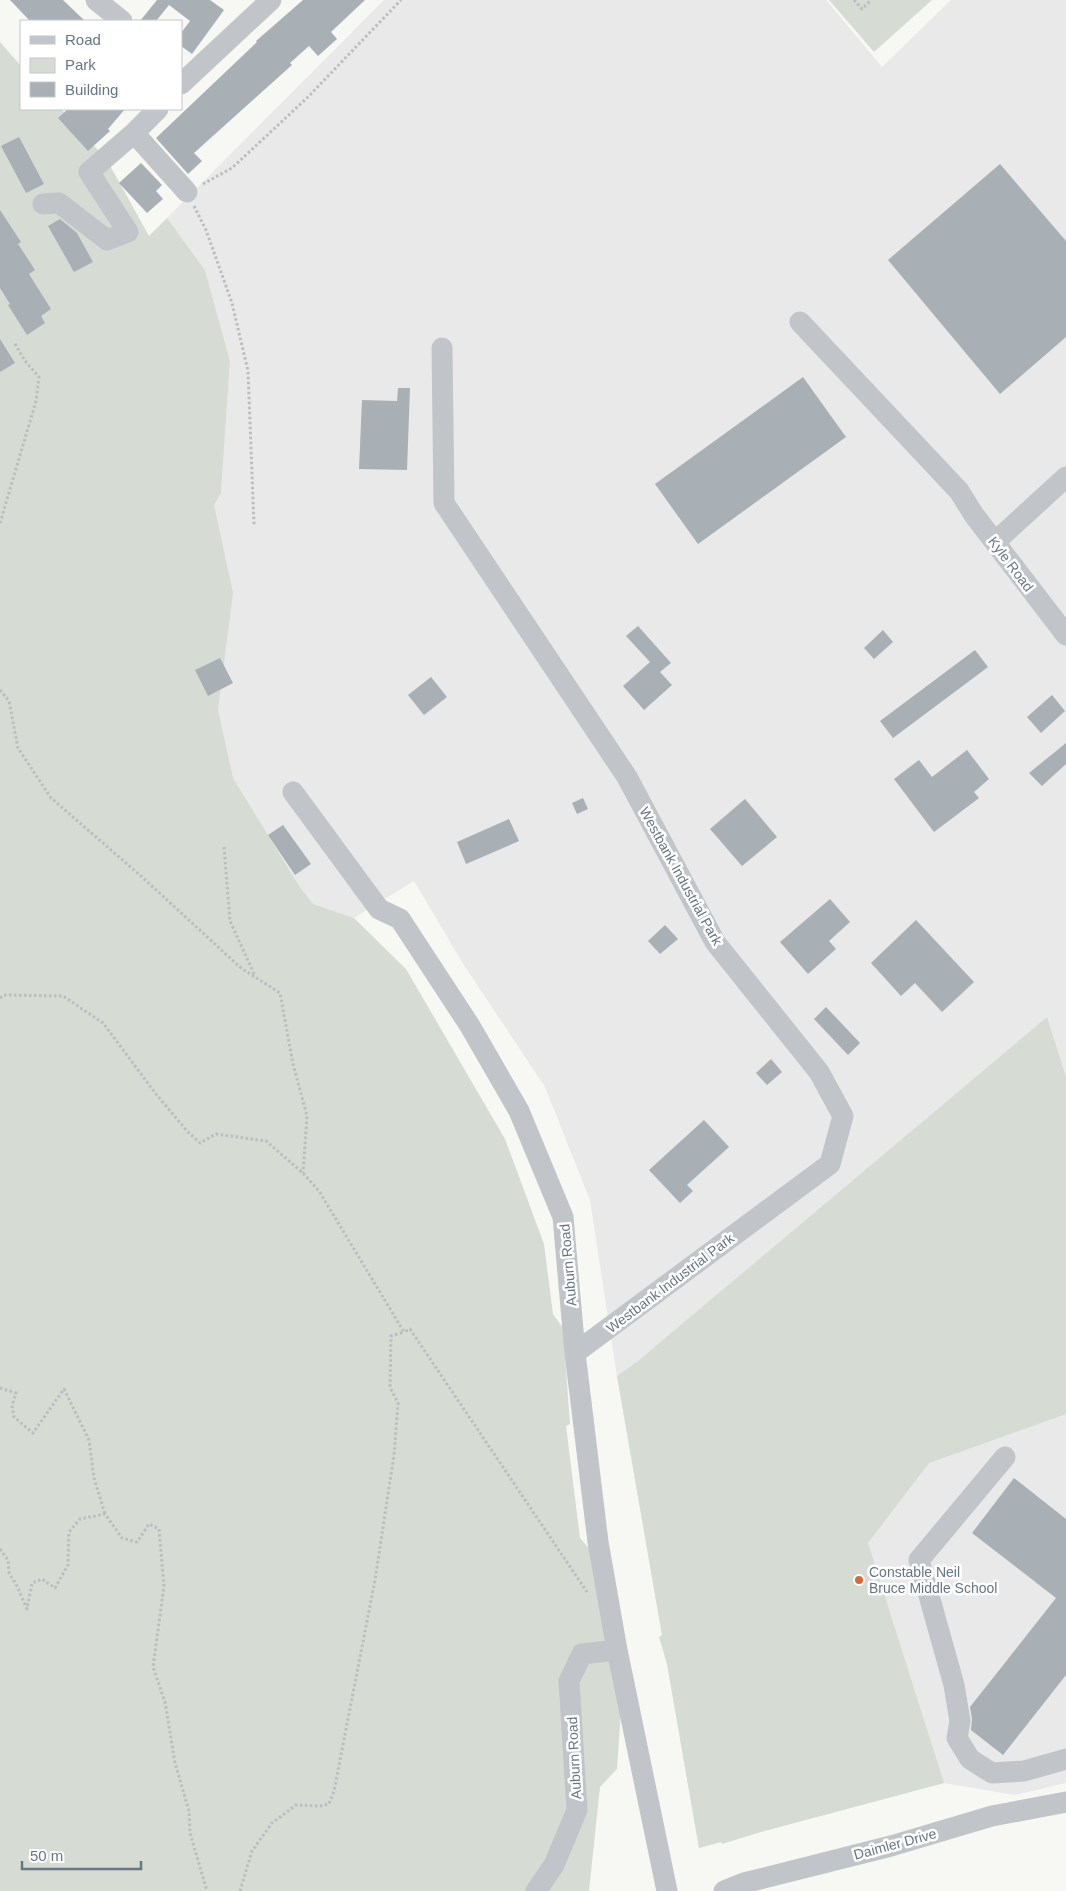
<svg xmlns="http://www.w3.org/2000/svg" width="1066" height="1891" font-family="Helvetica,sans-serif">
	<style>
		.built { fill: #e8e9e8 }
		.green { fill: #d6dcd4 }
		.building { fill: #a8afb5 }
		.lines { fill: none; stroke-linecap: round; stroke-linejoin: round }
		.path { stroke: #bbbdc0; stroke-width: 3; stroke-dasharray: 2.5 2.5; stroke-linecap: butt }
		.minor { stroke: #c1c4c8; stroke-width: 21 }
		.poi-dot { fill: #d66935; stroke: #fff; stroke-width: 2 }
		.labels { text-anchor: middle; stroke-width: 5; stroke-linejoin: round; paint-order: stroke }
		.street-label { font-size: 14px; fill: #687583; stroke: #fff }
		.poi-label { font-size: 14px; fill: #687583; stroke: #fff; text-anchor: start }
	</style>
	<rect width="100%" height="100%" fill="#f7f7f4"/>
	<!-- built -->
	<path class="built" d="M384,0H826L882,67L951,0H1066V1783L1015,1795L944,1783L699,1848L617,1376L590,1200L545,1087L464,965L414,881L354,918L261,887L138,624L221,493L230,361L205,270L167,218Z"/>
	<!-- green -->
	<path class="green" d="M829,0H932L874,52Z
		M0,42L21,66V109H61L107,160L149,236L167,218L205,270L230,361L221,493L214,505L233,593L218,710L233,778L299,886L313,904L354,918L406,969L505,1139L544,1244L553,1314L563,1328L570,1424L566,1426L580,1538L599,1560L621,1710L617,1769L600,1787L589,1891H0Z
		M1047,1017L1066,1077V1414L929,1463L868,1543L944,1783L761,1832L722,1844L721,1842L699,1848L667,1664L659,1637L662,1635L617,1376L638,1361Z"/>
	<!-- building -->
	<path class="building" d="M10,0H63L85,21H30Z
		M157,0H210L224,10L192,54L181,46V33L190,21L169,5L156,21H140Z
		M303,0H365L331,32L337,39L318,56L309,46L290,63L292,65L194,153L202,161L188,174L156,138L257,42L256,41Z
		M68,109H125L108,129L110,131L88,151L58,118Z
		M19,137L44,184L26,193L1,146Z
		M141,163L162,185L156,191L163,199L147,213L119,183Z
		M1000,164L1066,241V337L1000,394L888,260Z
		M0,210L21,242L18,244L35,270L29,274L51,309L41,316L45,323L27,335L8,305L10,304L0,288Z
		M60,219L77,233L93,262L74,272L48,226Z
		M0,339L15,363L0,372Z
		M803,377L846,437L698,544L655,484Z
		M398,388H410L407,470L359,469L362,400L397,401Z
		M638,626L671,663L660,672L672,685L644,710L623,686L650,662L626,636Z
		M883,630L893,642L874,659L864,648Z
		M975,650L988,667L893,738L880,721Z
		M220,658L233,683L208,696L195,670Z
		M431,677L447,697L424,715L408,695Z
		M1052,695L1065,711L1041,733L1027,717Z
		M1066,743V764L1042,786L1029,773Z
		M967,750L989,779L974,792L979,798L934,832L894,779L919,760L932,777Z
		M583,798L588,809L577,814L572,803Z
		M745,799L777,837L742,866L710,829Z
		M509,819L519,841L466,864L457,842Z
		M283,825L311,864L295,875L268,835Z
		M830,899L850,922L829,941L836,949L808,974L780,942Z
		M916,920L974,982L942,1012L915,983L901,996L871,963Z
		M665,925L678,939L660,954L648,941Z
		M826,1007L860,1043L848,1055L814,1019Z
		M771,1059L782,1072L767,1085L756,1073Z
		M704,1120L729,1147L687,1185L693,1191L680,1203L649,1170Z
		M1014,1478L1066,1519V1675L1003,1755L971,1730L972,1719L970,1707L1056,1598L972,1533Z"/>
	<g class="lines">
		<!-- path -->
		<path class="path" d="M854,0L862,9L871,0
			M203,184L232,168L307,98L401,0
			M194,206L206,230L232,303L248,371L254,525
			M0,523L36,401L39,377L25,361L14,342
			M0,690L9,701L18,748L51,798L141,876L241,968L280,993L293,1064L307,1116L303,1173
			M224,847L230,921L255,976
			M0,998L4,995L63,996L103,1023L156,1094L187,1131L200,1143L216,1134L266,1141L303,1173L319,1191L404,1332L410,1329L587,1592
			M0,1388L16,1393L12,1406L14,1417L33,1433L64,1389L89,1440L94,1478L105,1514
			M0,1549L8,1560L9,1573L16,1584L27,1609L32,1583L42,1579L55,1588L68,1565L69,1532L80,1519L105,1514L122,1538L137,1542L149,1524L159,1529L164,1586L153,1667L165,1702L175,1763L189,1811L190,1833L207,1891
			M240,1891L252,1851L272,1823L296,1805L320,1806L329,1804L334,1791L375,1580L394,1455L398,1403L390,1387L391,1336L404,1332"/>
		<!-- minor -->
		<path class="minor" d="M96,0L122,21
			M181,84L271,0
			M134,133L187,192
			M43,204L59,203L107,240L128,232L89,172L134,133L158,109
			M800,322L959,491L974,515L1066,635
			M442,348L444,503L627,777L715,942L819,1072L843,1116L830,1164L575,1353
			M995,542L1066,477
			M293,792L379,909L400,919L470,1026L519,1111L563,1217L575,1353L598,1542L617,1650L667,1891
			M1005,1457L919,1560L954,1685L960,1721L957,1738L970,1759L992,1773L1024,1771L1066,1759
			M536,1891L554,1865L577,1810L569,1681L582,1654L617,1650
			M724,1891L744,1883L891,1846L992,1816L1066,1802"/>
	</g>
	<!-- markers -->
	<circle class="poi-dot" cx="859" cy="1580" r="5"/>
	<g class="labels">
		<!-- street labels -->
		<g class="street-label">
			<text transform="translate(1011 564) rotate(53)" y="5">Kyle Road</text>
			<text transform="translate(681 876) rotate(61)" y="5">Westbank Industrial Park</text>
			<text transform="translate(568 1265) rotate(-95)" y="5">Auburn Road</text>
			<text transform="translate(670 1283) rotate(-37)" y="5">Westbank Industrial Park</text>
			<text transform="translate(574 1758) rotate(-93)" y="5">Auburn Road</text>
			<text transform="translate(895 1844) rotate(-15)" y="5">Daimler Drive</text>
		</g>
		<!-- poi labels -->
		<g class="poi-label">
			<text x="869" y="1577">Constable Neil<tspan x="869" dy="16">Bruce Middle School</tspan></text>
		</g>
	</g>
	<!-- legend -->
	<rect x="20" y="20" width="162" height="90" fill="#ffffff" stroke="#c3c8cd"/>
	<rect x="30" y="36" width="25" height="8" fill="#c1c4c8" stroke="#c3c8cd"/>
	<text x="65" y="45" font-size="15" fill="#687583">Road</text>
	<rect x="30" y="58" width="25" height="15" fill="#d6dcd4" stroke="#c3c8cd"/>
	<text x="65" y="70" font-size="15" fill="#687583">Park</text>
	<rect x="30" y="82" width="25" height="15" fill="#a8afb5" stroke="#c3c8cd"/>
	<text x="65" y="95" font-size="15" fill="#687583">Building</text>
	<!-- scale -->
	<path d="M22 1861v8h119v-8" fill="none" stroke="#687583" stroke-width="2.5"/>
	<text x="30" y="1861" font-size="15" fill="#687583" stroke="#ffffff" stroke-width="4" paint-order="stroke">50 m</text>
</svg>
